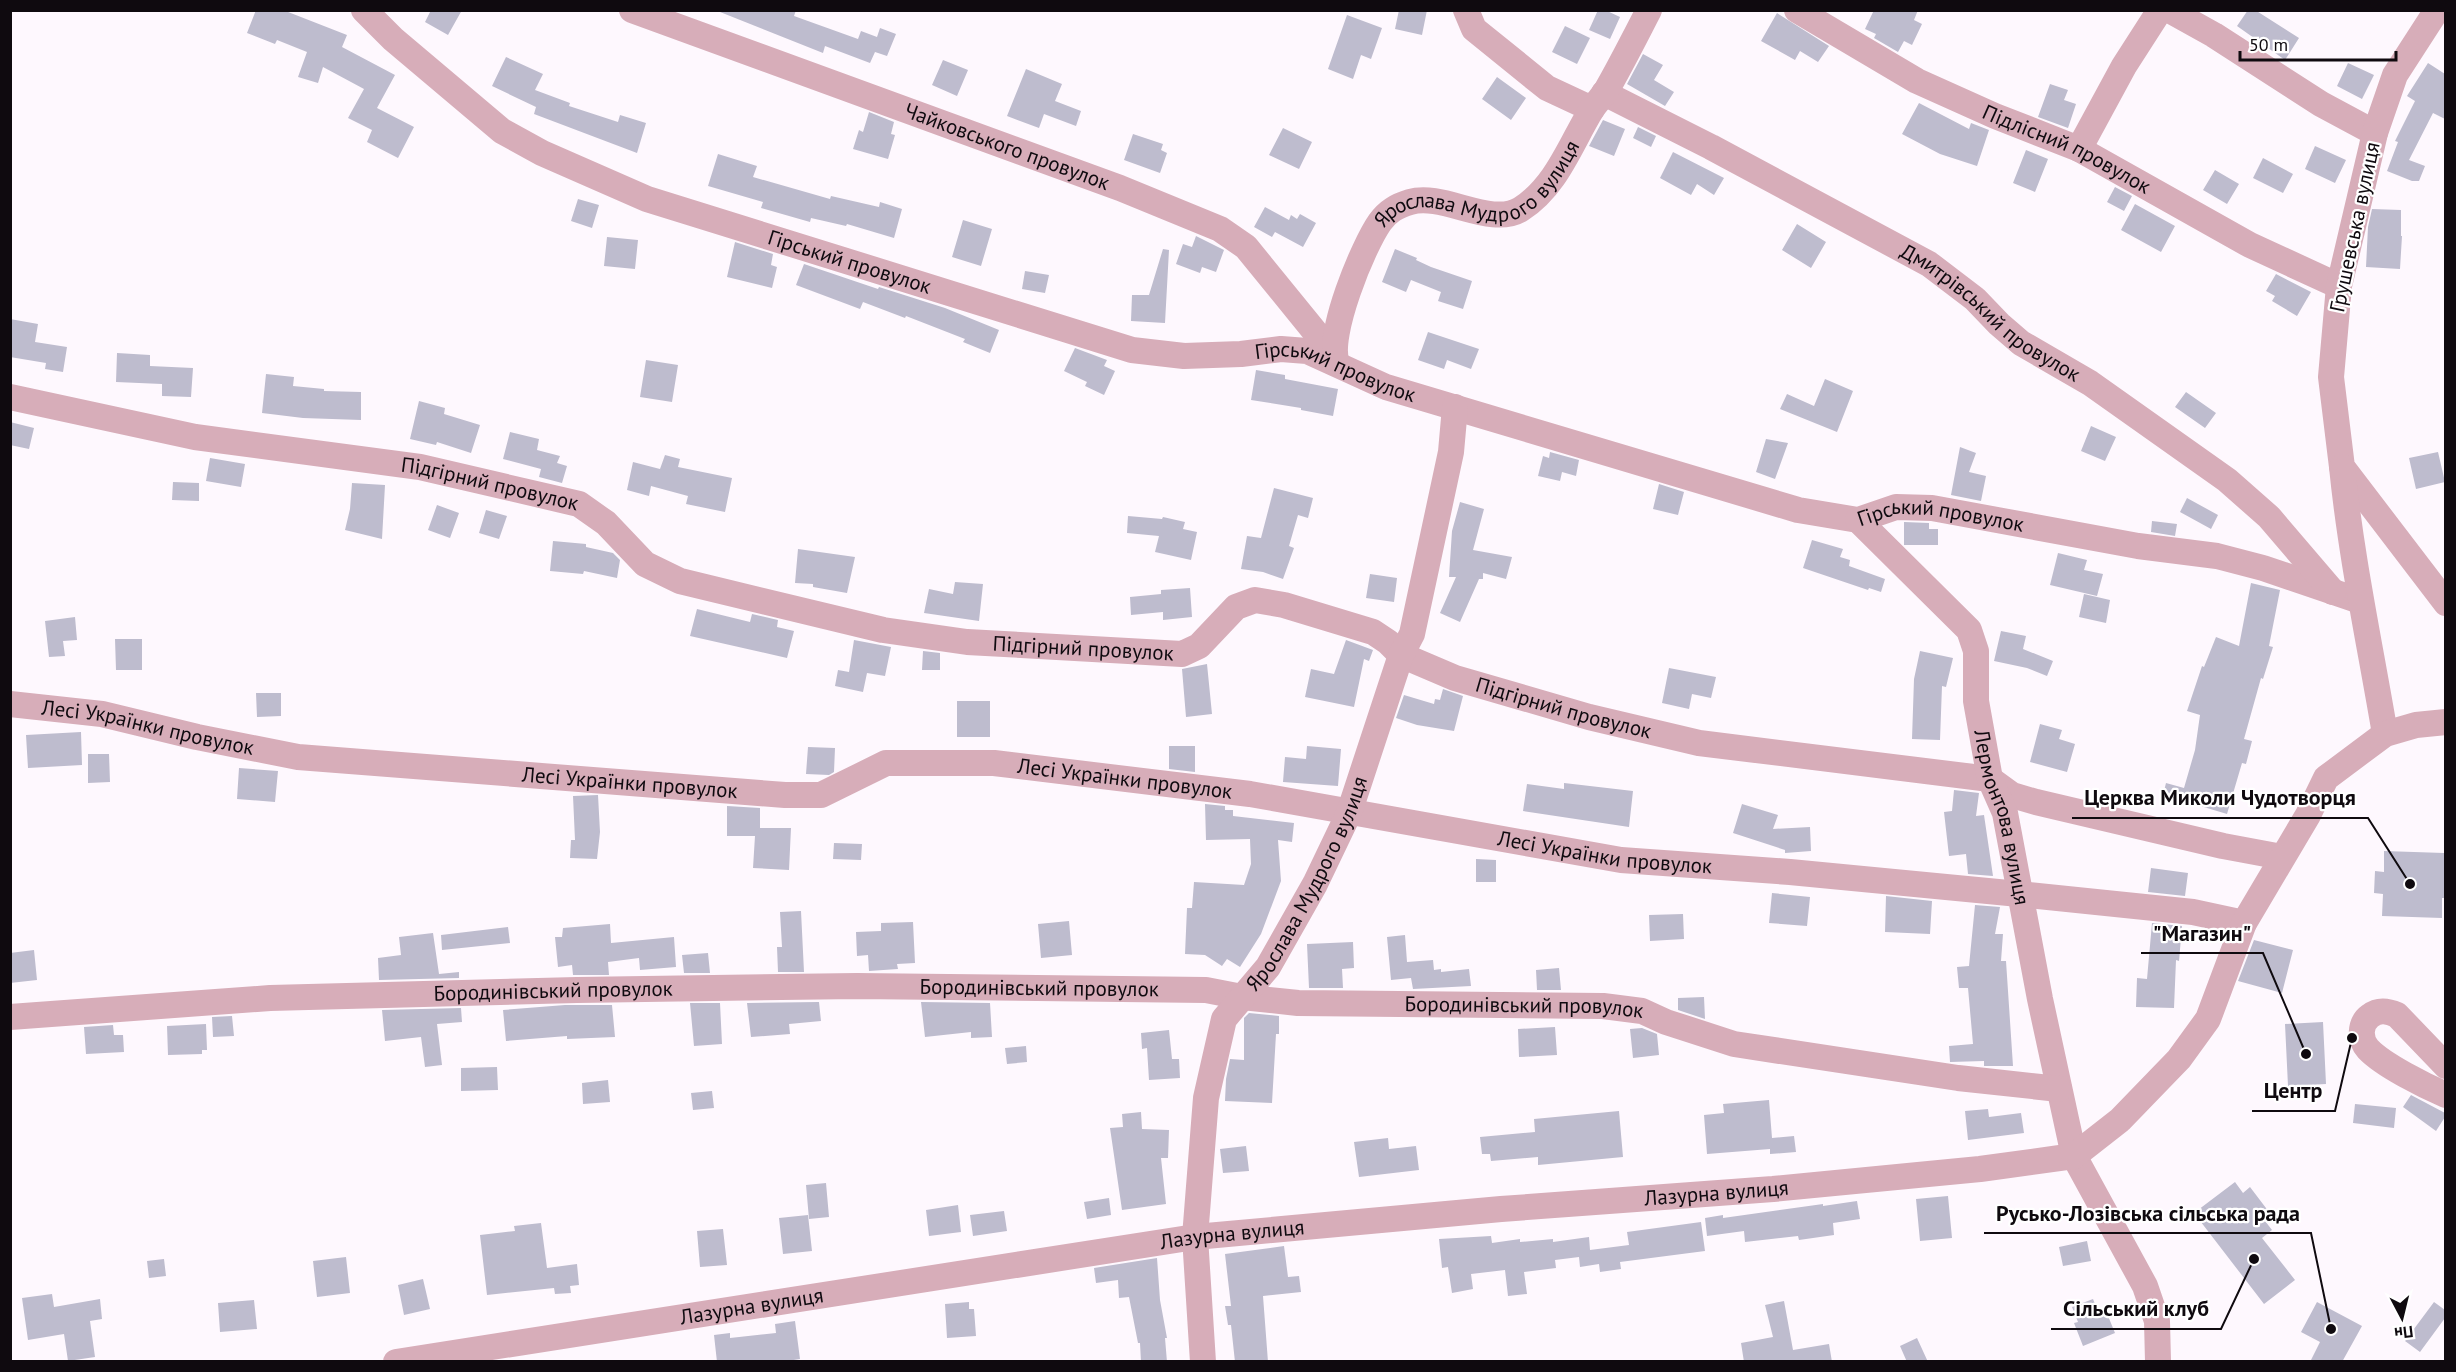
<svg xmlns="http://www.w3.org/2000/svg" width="2456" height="1372" font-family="'PT Sans',sans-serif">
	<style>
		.building { fill: #bebcce }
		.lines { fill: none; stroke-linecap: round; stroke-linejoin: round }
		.minor { stroke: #d7adb9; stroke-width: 26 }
		.labels { text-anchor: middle; stroke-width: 4.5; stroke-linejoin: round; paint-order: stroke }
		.street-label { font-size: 21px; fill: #0f0a0f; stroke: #fff }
		.leader { fill: none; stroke: #0f0a0f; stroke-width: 2 }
		.callout-dot { fill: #0f0a0f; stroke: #fff; stroke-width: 2 }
		.callout-label { font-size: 22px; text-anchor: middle; font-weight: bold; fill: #0f0a0f; stroke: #fff; stroke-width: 4.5; stroke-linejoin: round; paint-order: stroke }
	</style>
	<rect width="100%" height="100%" fill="#fef8fe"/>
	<!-- building -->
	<path class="building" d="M256,10H283L347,35L342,47L395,75L377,108L414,127L398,158L367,142L372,130L348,118L364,89L323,67L318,83L298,77L307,52L277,40L275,44L247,33Z
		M431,10H462L448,35L425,22Z
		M715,10H796L794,16L858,39L861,31L877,37L880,28L896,34L887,56L875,52L870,63L825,46L823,53Z
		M1399,10H1427L1422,35L1395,29Z
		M1598,10H1605L1620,17L1610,39L1589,30Z
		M1874,10H1918L1914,20L1922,24L1912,45L1904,41L1898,52L1874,38L1876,34L1865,29Z
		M2248,10H2255L2299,38L2285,60L2237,26Z
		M1777,13L1829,46L1818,62L1800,51L1795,60L1761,41Z
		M1347,15L1382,28L1371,59L1361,55L1353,79L1328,69Z
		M1565,26L1590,38L1577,64L1552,52Z
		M1643,54L1663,65L1654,80L1674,92L1665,106L1627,84Z
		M506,57L543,74L535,90L570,103L569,106L618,122L620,115L646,123L637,153L534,114L536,107L492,86Z
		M943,60L968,70L957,96L932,85Z
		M2348,63L2374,75L2362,99L2337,86Z
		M2428,63L2445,74V119L2433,113L2409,160L2425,166L2419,181H2412L2387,171L2398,142L2395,141L2415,101L2407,96Z
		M1026,69L1062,84L1055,101L1081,111L1076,126L1044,114L1039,128L1007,116Z
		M1497,77L1526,98L1511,120L1482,99Z
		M2050,84L2068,90L2064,100L2076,104L2068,128L2038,117Z
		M1919,103L1969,129L1971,123L1989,130L1977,166L1940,154L1902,134Z
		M869,112L894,122L891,134L895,135L888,159L853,149L859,130L863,132Z
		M1603,120L1625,129L1614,156L1589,146Z
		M1638,127L1656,136L1651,147L1633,138Z
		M1283,128L1312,142L1299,169L1269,155Z
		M1133,134L1163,144L1161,150L1167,153L1160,173L1124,160Z
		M2315,146L2346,160L2335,183L2305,169Z
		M2026,150L2048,159L2035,192L2013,183Z
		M1673,152L1724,178L1714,195L1697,184L1691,195L1660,178Z
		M718,154L757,166L753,177L830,199L831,196L879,207L880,202L902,209L894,238L847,224L846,226L811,218L810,222L761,208L763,202L708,186Z
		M2263,158L2293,174L2283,193L2253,178Z
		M2215,170L2239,184L2227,204L2203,190Z
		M2115,187L2132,196L2124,211L2107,202Z
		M578,199L599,205L592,228L571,221Z
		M2135,204L2175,226L2161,252L2121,230Z
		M1265,207L1289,220L1291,215L1297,219L1300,214L1316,223L1303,247L1275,232L1272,237L1254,227Z
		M2372,209L2401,210V236H2402L2400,269L2366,267L2368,227Z
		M963,220L992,229L981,266L952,257Z
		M1797,224L1826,242L1811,268L1782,250Z
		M1196,236L1224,250L1216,272L1202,267L1200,273L1176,264L1183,244L1192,247Z
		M607,237L638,240L635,269L604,266Z
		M735,242L773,254L771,265L777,267L772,288L727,277Z
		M1163,249L1169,250L1165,323L1131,321L1132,295H1149Z
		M1395,249L1417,258L1416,260L1431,267L1472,281L1463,309L1438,301L1441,292L1411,280L1406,292L1382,282Z
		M804,264L878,289L879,287L945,308L999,330L990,353L963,342L965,339L906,316L905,318L863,302L860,309L796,285Z
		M1025,271L1049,275L1045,293L1022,289Z
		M2276,274L2311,292L2297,316L2272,301L2275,296L2266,291Z
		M10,319L38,324L35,342L67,347L63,372L45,369L46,363L10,357Z
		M1428,332L1479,349L1471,369L1447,360L1444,369L1418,360Z
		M1075,348L1107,360L1104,366L1115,371L1104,395L1085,386L1087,382L1064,371Z
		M117,353L150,355V366L193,368L191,397L162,396V384L116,382Z
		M646,360L678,365L672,402L640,397Z
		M1256,370L1285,375V379L1338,389L1333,416L1301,410V408L1251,400Z
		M266,374L294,377L293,386L324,389V391L361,392V420L303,418L262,413Z
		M1825,379L1853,391L1837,432L1780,409L1787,394L1814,406Z
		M2186,392L2216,413L2205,428L2175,407Z
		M419,401L445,408L444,414L480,425L471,453L437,442L436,445L410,439Z
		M10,422L34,428L29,449L10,445Z
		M2091,426L2116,437L2105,461L2081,451Z
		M510,432L539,439L537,450L560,456L557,463L567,466L562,483L539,477L541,469L503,459Z
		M1766,439L1788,443L1775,479L1756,472Z
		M1960,447L1976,453L1969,472L1986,476L1981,501L1951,495Z
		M1550,452L1579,460L1576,476L1562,472L1560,481L1538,476L1543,456L1549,458Z
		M2438,452L2445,482L2416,489L2409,458Z
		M665,455L680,459L678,467L732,478L725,512L686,504L688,496L651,486L649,496L627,490L633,462L660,469Z
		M210,458L245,464L241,487L206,481Z
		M173,482L199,483V501L172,500Z
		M352,483L385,485L382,539L345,530L350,509Z
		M1659,484L1684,492L1678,515L1653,509Z
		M1274,488L1313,498L1308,518L1298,515L1289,546L1294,548L1283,579L1263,572L1241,569L1247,536L1261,538Z
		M2187,498L2218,515L2211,529L2180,512Z
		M1460,502L1484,509L1473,550L1512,557L1506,579L1483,573V579H1479L1460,622L1440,613L1456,577H1449L1452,531Z
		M437,505L459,513L450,538L428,530Z
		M486,510L507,516L499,539L479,533Z
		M1128,516L1162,519L1163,517L1185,522L1183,529L1197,532L1191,560L1155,552L1159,536L1127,533Z
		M2152,521L2177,524L2175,536L2151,532Z
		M1904,522L1929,523V529H1938V545H1904Z
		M1812,540L1843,549L1840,557L1850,560L1849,566L1885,579L1881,592L1869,588L1868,590L1803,568Z
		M553,541L586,544V547L613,553L620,560L617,578L584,571L583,574L550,571Z
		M798,549L855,557L847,593L813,587V584L795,583Z
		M2058,553L2087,560L2084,570L2103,574L2097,596L2050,585Z
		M1370,574L1397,578L1394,602L1366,598Z
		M955,582L983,584L979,621L924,613L929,589L953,594Z
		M2251,583L2280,590L2269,646L2273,647L2263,679L2261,678L2244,739L2252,741L2246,764L2242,763L2227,814L2187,802L2186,806L2162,799L2166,783L2184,788L2195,750L2200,715L2187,711L2202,666L2204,667L2216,637L2239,646Z
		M1190,588L1192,617L1163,620V612L1131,615L1130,597L1161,594V590Z
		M2084,594L2110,600L2106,623L2079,617Z
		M697,609L750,622L752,614L778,620L777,627L794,631L787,658L690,636Z
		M75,617L77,640L63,641L65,656L49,657L45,621Z
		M2001,631L2026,636L2023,649L2053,661L2047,676L2027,668L1994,661Z
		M115,639H142V670H116Z
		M854,640L891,647L885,676L867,673L863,692L835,686L838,670L849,672Z
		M1346,640L1373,650L1369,661L1364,659L1354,707L1305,697L1311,669L1334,674Z
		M923,651L940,653V670H922Z
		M1920,651L1953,658L1946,687L1942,686L1940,740L1912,739L1914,679Z
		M1207,664L1212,714L1186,717L1182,669Z
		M1669,668L1716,677L1711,698L1692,694L1689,709L1662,703Z
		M1443,689L1463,696L1454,731L1417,725L1396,718L1404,695L1434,704L1435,699L1440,700Z
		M256,693H281V716L257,717Z
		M957,701H990V737H957Z
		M2040,724L2062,730L2059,739L2075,744L2067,772L2030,762Z
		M81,732L82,765L28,768L26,735Z
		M1169,746H1195V772L1169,769Z
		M1307,746L1341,749L1338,786L1283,782L1285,757L1306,759Z
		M808,747L835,748L834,772L829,775L806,774Z
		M88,754H109L110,782L88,783Z
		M239,768L278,771L275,802L237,799Z
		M1564,783L1633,791L1629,827L1523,811L1527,784L1564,789Z
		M1954,790L1979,793L1976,816L1984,815L1993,876L1968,874L1966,854L1949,856L1944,812L1952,811Z
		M598,795L600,832L597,859L570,858L571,840H575L573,796Z
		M1205,804L1225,806V810H1233V816L1294,823L1292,842L1278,840L1281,881L1261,934L1240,967L1227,959L1222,966L1205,955L1185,954L1187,908H1192L1194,882L1244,885L1251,864L1250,839L1206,840Z
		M1742,804L1778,815L1773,829L1810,827L1811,851L1785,853V850L1733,833Z
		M727,806L760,808V828H791L789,870L753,868L755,836H727Z
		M834,843L862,844L861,860L833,859Z
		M2384,851L2444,853L2445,898H2442V918L2382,916L2383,894L2374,893L2375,871L2384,872Z
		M1476,859L1496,860V882H1476Z
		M2151,868L2188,873L2185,896L2148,892Z
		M1772,893L1810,897L1807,926L1769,923Z
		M1886,896L1932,901L1930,934L1885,932Z
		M1975,905L2000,907L1995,934H2003L2001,961H2006L2013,1066H1984V1061L1950,1062L1949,1046L1973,1044L1968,988H1959L1957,967L1969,966Z
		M801,911L804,972H778L777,947H782L780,912Z
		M1683,914L1684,939L1650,941L1649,915Z
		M1069,921L1072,955L1041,958L1038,924Z
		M913,922L915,963L897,964L898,969L869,971L868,955L857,956L856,932L881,931V923Z
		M2152,923L2182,926L2179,961L2176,960L2174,1008L2136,1007L2137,978L2147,979Z
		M610,924L611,943L674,937L676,967L640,970L639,958L608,962L609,975H573L572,965L558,967L555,937H562L563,928Z
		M508,927L510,943L442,950L441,935Z
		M433,933L439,974L459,972V978L379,980L378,958L401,955L399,937Z
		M1405,935L1407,962L1433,960L1434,970L1441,969V972L1469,969L1471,986L1413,989L1411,978L1391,980L1387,937Z
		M2254,940L2293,950L2282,993L2238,981Z
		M1353,942L1354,968L1342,969L1343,988H1309L1307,944Z
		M34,950L37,980L10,983V953Z
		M708,953L710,973H684L682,955Z
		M1559,968L1561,990H1537L1536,970Z
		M1704,997L1705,1019L1678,1010V998Z
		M819,1002L821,1021L789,1024L790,1034L751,1037L747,1003Z
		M921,1002L990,1003L992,1037L971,1038V1032L925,1037Z
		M690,1003H720L722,1044L694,1046Z
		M565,1005H612L615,1037L567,1039V1036L506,1041L503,1010Z
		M461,1008L462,1022L437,1024L442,1065L425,1067L421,1037L385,1041L382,1010Z
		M1249,1013L1279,1016V1034H1276L1272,1103L1225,1101L1226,1079L1230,1059L1244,1060V1018Z
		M232,1016L234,1036L213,1037L212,1017Z
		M2323,1022L2326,1084L2288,1086L2285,1024Z
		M206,1024L207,1050H202V1054L168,1055L167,1026Z
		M113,1025L114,1035H123L124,1052L86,1054L84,1027Z
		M1555,1027L1557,1055L1519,1057L1518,1029Z
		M1642,1028L1657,1034L1659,1055L1633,1058L1630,1029Z
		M1169,1030L1172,1059H1179L1180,1078L1149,1080L1147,1048L1142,1049L1141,1033Z
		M1026,1046L1027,1062L1007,1064L1005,1048Z
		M497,1067L498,1090L461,1091V1068Z
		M608,1080L610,1102L583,1104L582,1083Z
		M712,1091L714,1108L693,1110L691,1093Z
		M2411,1095L2445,1113V1117L2436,1131L2403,1107Z
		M1769,1100L1772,1138L1794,1136L1796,1152L1770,1154V1149L1707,1154L1704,1115L1724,1113L1723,1104Z
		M2355,1104L2396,1108L2394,1128L2353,1123Z
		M1988,1109L1989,1117L2021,1113L2024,1133L1968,1140L1965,1111Z
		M1619,1111L1623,1157L1538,1165V1157L1491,1161L1490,1154H1482L1480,1137L1535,1132L1534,1119Z
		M1141,1112L1142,1129L1169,1130L1168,1158H1161L1166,1204L1122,1210L1110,1128L1123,1127L1122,1114Z
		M1388,1138L1389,1149L1416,1146L1419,1170L1359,1177L1354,1142Z
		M1246,1146L1249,1171L1223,1173L1220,1149Z
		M2235,1182L2243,1193L2250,1187L2269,1212L2262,1217L2272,1230L2262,1238L2295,1280L2264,1304L2194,1213Z
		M826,1183L829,1217L809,1219L806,1185Z
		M1948,1196L1952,1238L1920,1241L1916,1199Z
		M1109,1198L1111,1215L1087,1219L1084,1202Z
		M1857,1201L1860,1219L1833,1223L1834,1235L1799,1240L1798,1236L1745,1242L1744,1231L1707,1236L1705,1218L1723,1215V1218L1823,1204V1206Z
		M958,1205L961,1232L929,1236L926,1210Z
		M1004,1211L1007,1231L973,1236L970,1215Z
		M808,1215L812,1251L783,1254L779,1218Z
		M1701,1222L1705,1251L1620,1262L1621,1269L1600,1272L1599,1264L1580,1267L1579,1257L1555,1260L1556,1268L1524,1272L1527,1294L1508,1296L1505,1270L1471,1274L1473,1289L1452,1293L1448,1267L1442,1268L1439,1239L1491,1236L1492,1243L1520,1239V1242L1553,1239V1242L1589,1237L1590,1250L1629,1245L1627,1232Z
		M541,1223L547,1268L577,1264L579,1285L570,1286L571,1293L555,1294L554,1288L487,1295L480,1235L515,1231L514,1226Z
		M723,1229L727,1265L700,1267L697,1231Z
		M2087,1241L2091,1261L2063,1266L2059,1247Z
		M1284,1246L1288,1277L1299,1276L1301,1292L1263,1296L1268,1362H1235L1231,1325H1228L1225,1306H1231L1225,1254Z
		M346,1257L350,1293L317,1297L313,1261Z
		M1157,1258L1160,1300L1167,1338H1165L1167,1362H1141L1140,1343H1138L1129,1297L1119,1298L1118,1280L1096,1283L1094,1268Z
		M164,1259L166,1276L149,1278L147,1261Z
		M423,1279L430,1309L404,1315L398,1285Z
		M52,1294L54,1307L100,1299L102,1319L90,1321L95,1357L68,1361L64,1334L28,1340L22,1298Z
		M2093,1299L2099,1314L2106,1311L2115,1333L2083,1346L2074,1323L2078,1322L2072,1307Z
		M254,1300L257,1329L220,1332L218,1303Z
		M1784,1301L1793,1350L1829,1344L1832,1362H1744L1741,1343L1773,1337L1765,1305Z
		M969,1302V1309H974L976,1336L947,1338L945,1304Z
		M2317,1302L2362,1326L2342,1362H2310L2320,1342L2301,1332Z
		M2434,1302L2445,1310V1318L2420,1352L2405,1341Z
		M795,1321L800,1359L781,1362H717L714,1335L730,1333V1338L776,1333L775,1324Z
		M1917,1338L1928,1362H1907L1900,1346Z"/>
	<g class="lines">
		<!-- minor -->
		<g class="minor">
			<path id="s1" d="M364,10L393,39L502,131L542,153L647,199L1132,350L1184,356L1241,354L1281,349L1307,351L1386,387L1798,510L1858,520L1896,507L1932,508L2138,546L2217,556L2263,568L2360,601"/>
			<path id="s2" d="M632,10L1120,188L1220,229L1246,247L1333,354"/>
			<path d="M1466,10L1474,29L1547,88L1592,109"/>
			<path id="s3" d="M1797,10L1917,81L1995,116L2079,149L2250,245L2339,286"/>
			<path d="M2169,10L2214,35L2321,104L2375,133"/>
			<path d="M2437,10L2395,75L2375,133L2339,286L2331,377L2342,467L2446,603"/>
			<path id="s4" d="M1604,93L1711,147L1929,264L1975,299L1999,324L2021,343L2090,383L2227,480L2269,517L2333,592"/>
			<path d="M2079,149L2124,66L2160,10"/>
			<path id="s5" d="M1337,363C1326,336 1363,246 1380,222C1388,211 1397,206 1410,202C1443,192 1491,228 1521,209C1557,186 1571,143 1592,109C1596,103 1602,97 1606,91C1621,65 1635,37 1649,10"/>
			<path id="s6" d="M10,397L195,437L420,467L579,504L606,523L645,564L680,581L883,630L967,642L1182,654L1199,646L1236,607L1255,600L1284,605L1373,632L1388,642L1401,655L1455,678L1589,717L1699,743L1990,779L2012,795L2036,802L2223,846L2282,857"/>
			<path d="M2342,467C2351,557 2370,645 2385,734"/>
			<path id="s7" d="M1858,520L1969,630L1976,651V701L1990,779L2005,813L2040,999L2074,1156L2145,1286L2157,1321L2158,1362"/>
			<path id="s8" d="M10,704L102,714L197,737L298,757L785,795H821L886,763H994L1250,794L1621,860L1790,872L2019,894L2193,912L2244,923"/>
			<path id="s9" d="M10,1017L270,998L577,990L857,986L1206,990L1242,997L1298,1003L1603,1006L1642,1011L1666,1022L1734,1044L1958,1078L2059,1089"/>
			<path d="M2446,1066L2397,1015C2388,1011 2379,1009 2370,1016C2360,1023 2359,1039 2368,1049C2383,1065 2425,1086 2446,1095"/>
			<path id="s10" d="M396,1362L1195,1237L1501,1209L1773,1189L1980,1169L2074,1156L2120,1120L2179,1059L2208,1019L2244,923L2308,815L2326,778L2385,734L2416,725L2446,722"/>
			<path id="s11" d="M1203,1362L1195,1237L1206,1098L1224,1019L1268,967L1315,884L1349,813L1401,655L1412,634L1451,452L1455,407"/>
		</g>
	</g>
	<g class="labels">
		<!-- street labels -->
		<g class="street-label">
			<text dy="7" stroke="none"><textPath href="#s2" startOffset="399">Чайковського провулок</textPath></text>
			<text dy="7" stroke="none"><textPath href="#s3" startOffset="304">Підлісний провулок</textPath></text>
			<text dy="7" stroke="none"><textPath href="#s5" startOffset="267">Ярослава Мудрого вулиця</textPath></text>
			<text transform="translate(2355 227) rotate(-78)" y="7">Грушевська вулиця</text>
			<text dy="7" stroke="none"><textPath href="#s1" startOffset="556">Гірський провулок</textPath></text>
			<text dy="7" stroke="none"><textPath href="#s4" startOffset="446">Дмитрівський провулок</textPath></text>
			<text dy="7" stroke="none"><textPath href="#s1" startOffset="1060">Гірський провулок</textPath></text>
			<text dy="7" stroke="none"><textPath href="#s6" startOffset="488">Підгірний провулок</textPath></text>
			<text dy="7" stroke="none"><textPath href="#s1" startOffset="1690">Гірський провулок</textPath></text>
			<text dy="7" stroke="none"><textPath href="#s6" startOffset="1118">Підгірний провулок</textPath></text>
			<text dy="7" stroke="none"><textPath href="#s6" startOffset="1640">Підгірний провулок</textPath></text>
			<text dy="7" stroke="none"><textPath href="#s8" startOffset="140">Лесі Українки провулок</textPath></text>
			<text dy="7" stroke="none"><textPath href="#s8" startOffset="1130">Лесі Українки провулок</textPath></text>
			<text dy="7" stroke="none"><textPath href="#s8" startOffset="626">Лесі Українки провулок</textPath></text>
			<text dy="7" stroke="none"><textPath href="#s7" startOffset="348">Лермонтова вулиця</textPath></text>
			<text dy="7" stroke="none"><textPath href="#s8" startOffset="1616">Лесі Українки провулок</textPath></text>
			<text dy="7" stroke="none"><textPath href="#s11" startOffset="506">Ярослава Мудрого вулиця</textPath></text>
			<text dy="7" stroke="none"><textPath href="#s9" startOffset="1030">Бородинівський провулок</textPath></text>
			<text dy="7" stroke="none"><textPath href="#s9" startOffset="544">Бородинівський провулок</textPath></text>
			<text dy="7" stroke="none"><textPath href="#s9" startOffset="1516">Бородинівський провулок</textPath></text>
			<text dy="7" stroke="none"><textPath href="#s10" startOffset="1332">Лазурна вулиця</textPath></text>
			<text dy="7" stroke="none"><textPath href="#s10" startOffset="846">Лазурна вулиця</textPath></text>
			<text dy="7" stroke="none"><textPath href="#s10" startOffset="360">Лазурна вулиця</textPath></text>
		</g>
	</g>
	<!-- callouts -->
	<path class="leader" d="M2410 884L2368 818H2072M2306 1054L2263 953H2141M2352 1038L2335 1111H2252M2331 1329L2311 1233H1984M2254 1259L2221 1329H2051"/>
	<g class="callout-dot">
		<circle cx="2410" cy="884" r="6"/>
		<circle cx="2306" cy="1054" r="6"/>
		<circle cx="2352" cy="1038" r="6"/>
		<circle cx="2331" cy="1329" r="6"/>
		<circle cx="2254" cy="1259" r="6"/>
	</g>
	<g class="callout-label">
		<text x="2220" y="805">Церква Миколи Чудотворця</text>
		<text x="2202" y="941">"Магазин"</text>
		<text x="2293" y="1098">Центр</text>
		<text x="2148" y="1221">Русько-Лозівська сільська рада</text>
		<text x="2136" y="1316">Сільський клуб</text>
	</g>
	<!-- border -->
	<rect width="2456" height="1372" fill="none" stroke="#0f0a0f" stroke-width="24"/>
	<!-- north arrow -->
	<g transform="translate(2402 1318) rotate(173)" stroke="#ffffff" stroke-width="4.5" paint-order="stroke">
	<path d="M0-4.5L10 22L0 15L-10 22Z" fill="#0f0a0f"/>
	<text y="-9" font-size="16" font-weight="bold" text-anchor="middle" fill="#0f0a0f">Пн</text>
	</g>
	<!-- scale -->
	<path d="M2240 51v9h156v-9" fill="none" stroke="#0f0a0f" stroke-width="3"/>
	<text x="2249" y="51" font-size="18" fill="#0f0a0f" stroke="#ffffff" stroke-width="4.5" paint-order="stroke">50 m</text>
</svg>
